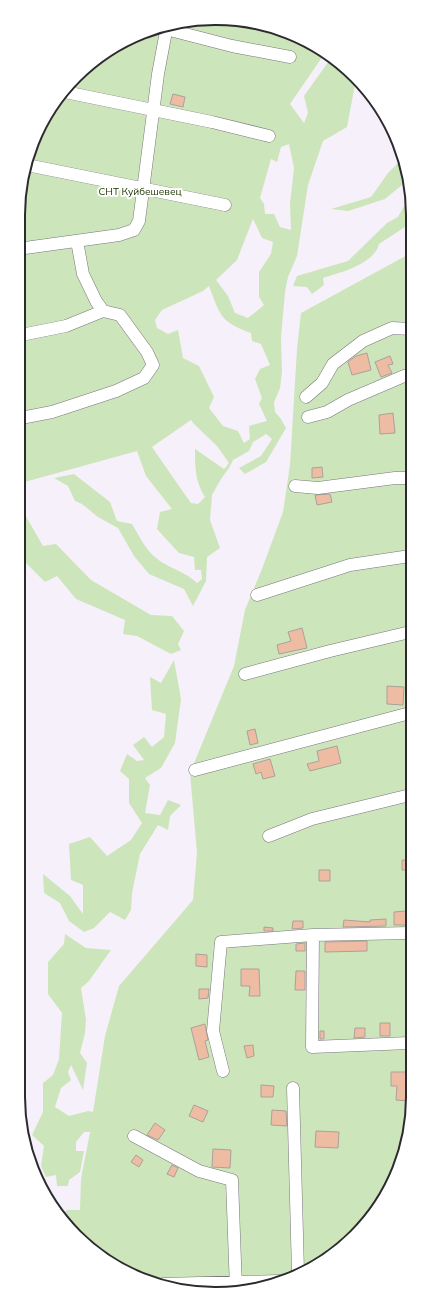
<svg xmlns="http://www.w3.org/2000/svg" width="431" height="1312" font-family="Mulish,sans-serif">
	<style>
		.green { fill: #cde5ba; fill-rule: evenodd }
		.building { fill: #eebca3; stroke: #aca09b }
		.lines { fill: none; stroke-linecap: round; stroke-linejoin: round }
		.minor-casing { stroke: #7a757e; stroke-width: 13 }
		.minor { stroke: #fff; stroke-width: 12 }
		.labels { text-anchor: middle; stroke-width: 4; stroke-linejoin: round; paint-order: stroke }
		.park-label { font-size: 10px; fill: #223806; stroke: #fff }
		.rim { fill: none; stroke: #2c2a2e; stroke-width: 2 }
	</style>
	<rect width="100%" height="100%" fill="#f6f0fb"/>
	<!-- green -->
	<path class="green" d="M177,22H254L314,44L325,53L290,104L304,123L308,113L304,96L331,58L356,79L347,127L323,141L308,185L297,256L288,277L285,292L281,337L282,372L280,388L274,402L275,412L281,419L286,428L266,462L245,474L239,468L261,456L272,439L266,434L253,442L249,451L233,460L229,468L221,479L212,495L210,520L220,548L207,557L206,581L193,606L184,589L149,574L134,556L118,528L98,517L82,504L75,501L68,486L54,478L74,474L110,502L117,521L132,524C140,537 146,552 160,561C172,569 187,573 197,583L202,579L201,570H195L194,557L179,553L157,529L160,512L172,509L146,476L137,451L21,483L22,177L51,106L106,51ZM289,144L294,168L290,204L291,230L280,227L274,214H265L264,204L260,198L271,159L277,162L281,147ZM253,219L262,238L273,242L271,254L259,272V297L264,305L248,318L235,313L228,296L216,280L237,260ZM209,286C220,315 220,322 251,333L252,341L261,344L270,365L260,369L255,379L262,398L259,404L267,421L249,426L250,439L244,443L238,431L223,426L209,408L214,397L199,366L183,358L178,330L168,334L157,328L155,320L162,310L203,291ZM191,420L194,424L217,446L229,463L224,469L195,449C195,466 195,482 205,497L198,504L191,503L179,486L152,447Z
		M401,160H402L407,175L402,185L385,199L348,211L331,209L371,197L388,173Z
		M404,206L411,207V214L409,217L405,227L379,244C374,264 342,272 323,278L324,285L312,294L307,287L293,286L297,276L348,261L387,223L398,217Z
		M411,253L409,1135L380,1206L336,1253L267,1287L190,1292L128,1274L67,1227L60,1215L67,1210H80L81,1179L90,1132H84L76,1142V1151H84L80,1172L69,1180L68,1186H57L56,1175L46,1177L41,1166L44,1146L32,1135L43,1112V1083L53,1075L59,1059L62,1013L48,994V962L64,944L65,934L86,948L111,950L89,981L81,988L86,1020L85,1033L80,1053L87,1063L83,1090L71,1065L68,1072L71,1080L61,1088L55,1107L69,1116L88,1111L93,1112L105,1036L119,986L193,900L197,853L190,773L234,666L245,610L262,569L283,512L290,465L297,349L301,313Z
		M20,506L43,546L56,544L91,580L151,615L172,616L184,631L178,644L181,650L171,654L137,636L123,634L125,620L76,599L57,576L45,582L20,557Z
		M174,660L181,699L175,743L161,768L145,778L150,785L145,813L160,815L168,800L181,805L170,816L168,830L158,825L140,854L132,893L131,910L125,920L110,912L94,928L84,932L69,921L60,903L44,893L43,874L70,896L83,914V885L71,880L69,844L90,837L107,856L131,840L142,823L129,803V779L120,771L127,754L137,761L144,760L133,745L144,737L152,747L164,737L166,714L152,710L150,677L161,683Z"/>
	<!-- building -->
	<path class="building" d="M173,94L185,97L183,107L170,104Z
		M367,353L371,370L352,375L348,362L356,356Z
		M390,356L393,364L388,365L392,373L381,377L375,362Z
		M393,413L395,433L380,434L379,415Z
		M322,467L323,477L312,478V468Z
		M330,494L332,502L317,505L315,495Z
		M302,628L307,648L279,654L277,645L291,641L288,632Z
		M387,686L404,687L403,705L387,704Z
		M255,729L258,743L250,745L247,731Z
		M337,746L341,763L310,771L307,764L319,761L317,751Z
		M270,759L275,776L263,779L261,772L256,774L253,764Z
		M402,860H410V870H402Z
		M319,870H330V881H319Z
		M406,911V925H394V912Z
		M386,919V926L343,927L344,920L370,922V920Z
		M293,921H303V928L292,929Z
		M264,927L273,928V931H264Z
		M367,941V951L325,952V942Z
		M305,943V951H296V944Z
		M196,954L207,955V967L196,966Z
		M241,969H259L260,996H249L250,986H241Z
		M296,971H305V990H295Z
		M199,989H209L208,998L199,999Z
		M380,1023H390V1036H380Z
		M205,1024L208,1040L205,1041L209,1057L199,1060L191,1028Z
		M355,1028H365V1037L354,1038Z
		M320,1031H324V1039H320Z
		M253,1045L254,1056L247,1058L244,1046Z
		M391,1072H406V1088H409V1101L396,1100L397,1086H391Z
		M261,1085L274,1086L273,1097H261Z
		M194,1105L208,1111L203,1122L189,1116Z
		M272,1110L286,1111L287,1126L271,1125Z
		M155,1123L165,1130L158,1140L147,1135Z
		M316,1131L339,1132L338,1148L315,1147Z
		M213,1149L231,1150L230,1168L212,1167Z
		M136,1155L143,1160L139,1167L131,1162Z
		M172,1165L178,1168L174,1177L167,1174Z"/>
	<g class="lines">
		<!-- minor casing -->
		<g class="minor-casing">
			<path id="minor" d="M162,28L232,46L290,57
				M65,92L212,122L269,136
				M27,165L225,205
				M22,247L25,248L119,235L134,230L139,221L158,74L167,26
				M21,335L66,326L103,311
				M306,397L322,383L333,364L363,341L392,328L411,329
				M308,417L327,412L348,400L404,376L411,375
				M21,418L52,412L116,391L144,378L153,365L147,352L120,315L103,311L96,301L83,274L77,241
				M295,486L318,488L395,478H411
				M257,595L350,565L410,556
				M245,674L330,651L410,632
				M195,770L410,713
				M269,836L312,819L410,795
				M313,935L312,1047L409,1043
				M223,1071L213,1031L221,942L313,935L410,933
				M293,1088L298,1272
				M134,1136L199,1171L232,1180L236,1289
				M163,1284L279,1281"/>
		</g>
		<!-- minor -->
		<use href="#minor" class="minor"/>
	</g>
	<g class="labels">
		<!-- park labels -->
		<g class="park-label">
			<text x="140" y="195">СНТ Куйбешевец</text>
		</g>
	</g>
	<!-- crop -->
	<path d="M0 0H431V1312H0ZM215 25H216A190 190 0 0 1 406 215V1097A190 190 0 0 1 216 1287H215A190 190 0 0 1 25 1097V215A190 190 0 0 1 215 25Z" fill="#fff" fill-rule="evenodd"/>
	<path class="rim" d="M215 25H216A190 190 0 0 1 406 215V1097A190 190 0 0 1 216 1287H215A190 190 0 0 1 25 1097V215A190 190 0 0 1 215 25Z"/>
</svg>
